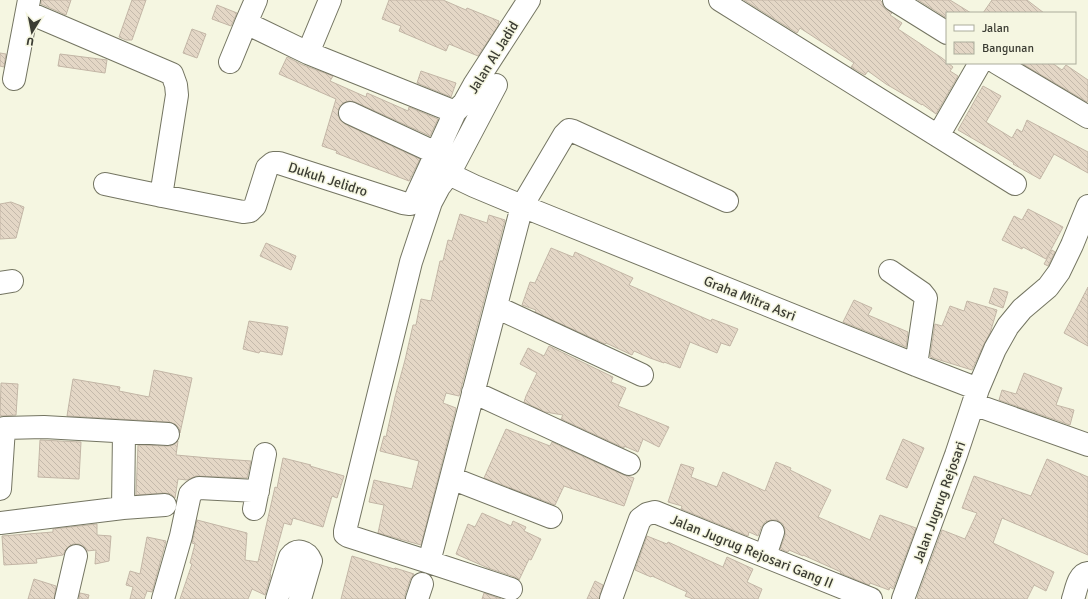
<svg xmlns="http://www.w3.org/2000/svg" width="1088" height="599" font-family="Signika,sans-serif">
	<style>
		.building { fill: url(#building-back-hatch); stroke: #c3b6a6 }
		.lines { fill: none; stroke-linecap: round; stroke-linejoin: round }
		.minor-casing { stroke: #747562; stroke-width: 24 }
		.minor { stroke: #fff; stroke-width: 22 }
		.labels { text-anchor: middle; stroke-width: 3; stroke-linejoin: round; paint-order: stroke }
		.street-label { font-size: 14px; fill: #3b3c33; stroke: #f5f6e1 }
	</style>
	<defs>
		<pattern id="building-back-hatch" width="6" height="6" patternUnits="userSpaceOnUse"><rect width="6" height="6" fill="#e4d7c6"/><path d="M-1 5l2 2M0 0l6 6M5-1l2 2" fill="none" stroke="#c4b9ab"/></pattern>
	</defs>
	<rect width="100%" height="100%" fill="#f5f6e1"/>
	<!-- building -->
	<path class="building" d="M41,0H71L66,15L41,4Z
		M132,0H146L132,40H126L119,37Z
		M389,0H443L466,10L467,8L499,21L498,26L478,56L449,44L446,51L399,31L401,26L382,19Z
		M744,0H880L882,2L883,6L892,13L890,15L902,23L898,29L942,58L953,67L950,71L958,76L936,114L922,104V105L886,84L868,71L865,75L851,67L854,63L800,28L797,33Z
		M918,0H950L971,13H947V18Z
		M992,0H1027L1044,13H983Z
		M217,5L237,13L231,26L212,19Z
		M192,29L206,34L197,58L183,53Z
		M0,53L6,54L4,67L0,66Z
		M60,54L107,60L105,73L58,66Z
		M287,57L303,65L333,76L330,81L366,97L367,93L408,111L409,107L438,119L430,136L355,102L349,101L343,103L339,108L338,114L340,120L345,124L420,159L409,181L336,153L337,151L322,146L336,99L279,74Z
		M1021,63H1052L1062,70L1066,65L1088,80V100L1087,102Z
		M421,71L456,83L451,97L417,83Z
		M983,86L1001,96L986,122L1012,138L1017,129L1022,132L1027,120L1088,152V173L1054,154L1040,179L1013,164L1014,163L996,152L958,130Z
		M11,202L24,207L16,238L0,239V204Z
		M1028,209L1063,227L1046,259L1023,247L1022,249L1002,240L1014,216L1022,220Z
		M460,214L487,223L489,215L505,220L459,396L446,393L443,403L456,408L421,545L378,533L384,505L369,502L374,480L412,489L419,461L380,451L384,436L386,437L395,397L405,360L413,325H416L421,299L431,301L440,261H443L448,240L452,241Z
		M266,243L296,256L291,270L260,256Z
		M551,248L573,257L575,252L633,278L629,285L711,321L712,319L738,329L730,346L721,343L717,353L690,342L680,368L664,362V363L650,358L634,351L632,355L606,343L605,344L535,312L536,310L522,305L530,282L535,283Z
		M1052,250L1055,252L1048,266L1044,264Z
		M1088,287V346L1064,333Z
		M994,288L1008,292L1003,308L989,303Z
		M854,300L872,308L868,315L908,332L906,347L843,322Z
		M967,301L997,310L990,333L984,344L972,370L930,357L935,324L942,326L950,306L964,311Z
		M249,321L288,327L282,355L260,351L259,353L243,349Z
		M549,346L613,377L611,382L626,388L618,406L669,427L659,447L643,439L638,452L624,446V448L561,419L563,415L545,412L524,402L526,396L537,373L520,364L528,348L544,356Z
		M154,370L192,378L180,433L179,428L175,424L169,422L67,416L73,379L120,387L119,391L149,397Z
		M1024,373L1062,388L1056,405L1074,410L1070,425L999,400L1002,390L1016,394Z
		M1,383L18,384L16,415L0,416Z
		M506,429L550,446L552,442L624,475L634,478L624,506L564,486L555,505L484,478Z
		M903,439L924,448L907,488L886,479Z
		M40,440L81,442L79,479L38,477Z
		M178,441L176,455L209,458L251,461L247,478L196,476L187,480L178,479L175,498L171,494L164,493L136,495L138,445L168,446L173,445Z
		M283,458L311,465L310,466L344,476L337,498L332,496L323,527L293,518L291,525L284,523L270,574L271,575L265,595L252,589L248,599H180L192,564L190,563L195,544L192,543L197,520L247,533L245,560L258,562L275,487L277,488Z
		M1047,459L1088,477V555L1002,518L993,543L1054,572L1046,591L1034,585L1027,599H920L917,598L942,530L965,539L977,513L962,508L974,476L1031,496Z
		M776,462L791,468L790,470L831,490L818,517L870,540L880,515L916,528L893,589L890,587L889,590L870,583L869,585L840,573L841,572L803,555V556L789,550L788,552L780,549L785,536V530L783,524L777,520H771L765,522L761,528L758,536L749,532L748,536L681,509L682,506L668,502L681,464L694,468L691,477L717,487L723,472L765,491Z
		M482,513L511,526L513,521L526,527L524,531L541,539L531,560L529,559L519,580L515,577L488,568L456,554L468,524L475,527Z
		M97,524V535L111,536L109,561L95,564L96,550L87,551L84,547L79,544H73L67,548L63,555L36,559L37,563L4,565L2,536L53,532V529Z
		M647,536L667,544L668,542L723,567L727,557L753,569L747,582L762,589L758,599H693L685,596L687,592L652,576L651,577L635,570Z
		M147,537L166,541L152,592L147,591L144,599H130L133,587L126,585L130,571L140,574Z
		M352,556L394,569L395,568L414,574L410,580L405,595V599H341Z
		M34,579L56,586L54,599H28Z
		M595,581L603,585L599,599H587Z
		M80,593L89,595L88,599H79Z
		M484,593L501,599H482Z"/>
	<g class="lines">
		<!-- minor casing -->
		<g class="minor-casing">
			<path id="minor" d="M720,0L1015,184
				M894,0L947,33
				M27,12L172,74L176,85L177,95L161,196
				M246,23L256,0
				M308,53L330,0
				M230,62L246,23L308,53L455,112
				M997,63L1088,117
				M14,79L29,0
				M496,85L449,174L439,187L431,202L411,262L345,531V534L348,536L429,562L511,589
				M350,113L436,153
				M938,136L980,63
				M449,174L474,186L522,206L916,365L978,389
				M105,184C151,194 197,203 243,212L250,211L255,206L267,168L273,163H279L403,203L410,204L415,199L455,112L464,103L474,85L529,0
				M890,271L922,293L926,298L916,365
				M0,283L12,281
				M496,307L642,375
				M473,392L629,464
				M973,404L1088,445
				M451,478L551,517
				M0,489L4,428L44,427L168,434
				M123,508L124,432
				M254,509L265,454
				M0,523L123,508L165,505
				M765,556L773,532
				M429,562L522,206L564,135L569,130L573,131L727,201
				M66,599L76,556
				M163,599L181,536L190,494C193,491 195,489 199,488L258,491
				M277,599L290,557C297,548 307,551 311,561L300,599
				M417,599L422,584
				M611,599L640,519L647,514L655,512L871,599
				M903,599L956,455L978,389L995,349L1008,326L1022,309L1048,287L1059,272L1072,245L1088,206
				M1073,599C1076,591 1078,574 1088,573"/>
		</g>
		<!-- minor -->
		<use href="#minor" class="minor"/>
	</g>
	<g class="labels">
		<!-- street labels -->
		<g class="street-label">
			<text transform="translate(493 57) rotate(-58)" y="5">Jalan Al Jadid</text>
			<text transform="translate(328 179) rotate(18)" y="5">Dukuh Jelidro</text>
			<text transform="translate(750 298) rotate(22)" y="5">Graha Mitra Asri</text>
			<text transform="translate(939 502) rotate(-70)" y="5">Jalan Jugrug Rejosari</text>
			<text transform="translate(752 551) rotate(22)" y="5">Jalan Jugrug Rejosari Gang II</text>
		</g>
	</g>
	<!-- legend -->
	<rect x="946" y="12" width="130" height="52" fill="#f5f6e1" stroke="#abac9b"/>
	<rect x="954" y="25" width="20" height="6" fill="#ffffff" stroke="#abac9b"/>
	<text x="982" y="32" font-size="12" fill="#3b3c33">Jalan</text>
	<rect x="954" y="42" width="20" height="12" fill="url(#building-back-hatch)" stroke="#abac9b"/>
	<text x="982" y="52" font-size="12" fill="#3b3c33">Bangunan</text>
	<!-- north arrow -->
	<g transform="translate(32 32) rotate(190)" stroke="#f5f6e1" stroke-width="3" paint-order="stroke">
	<path d="M0-3L7 15L0 10L-7 15Z" fill="#3b3c33"/>
	<text y="-6" font-size="11" font-weight="bold" text-anchor="middle" fill="#3b3c33">U</text>
	</g>
</svg>
